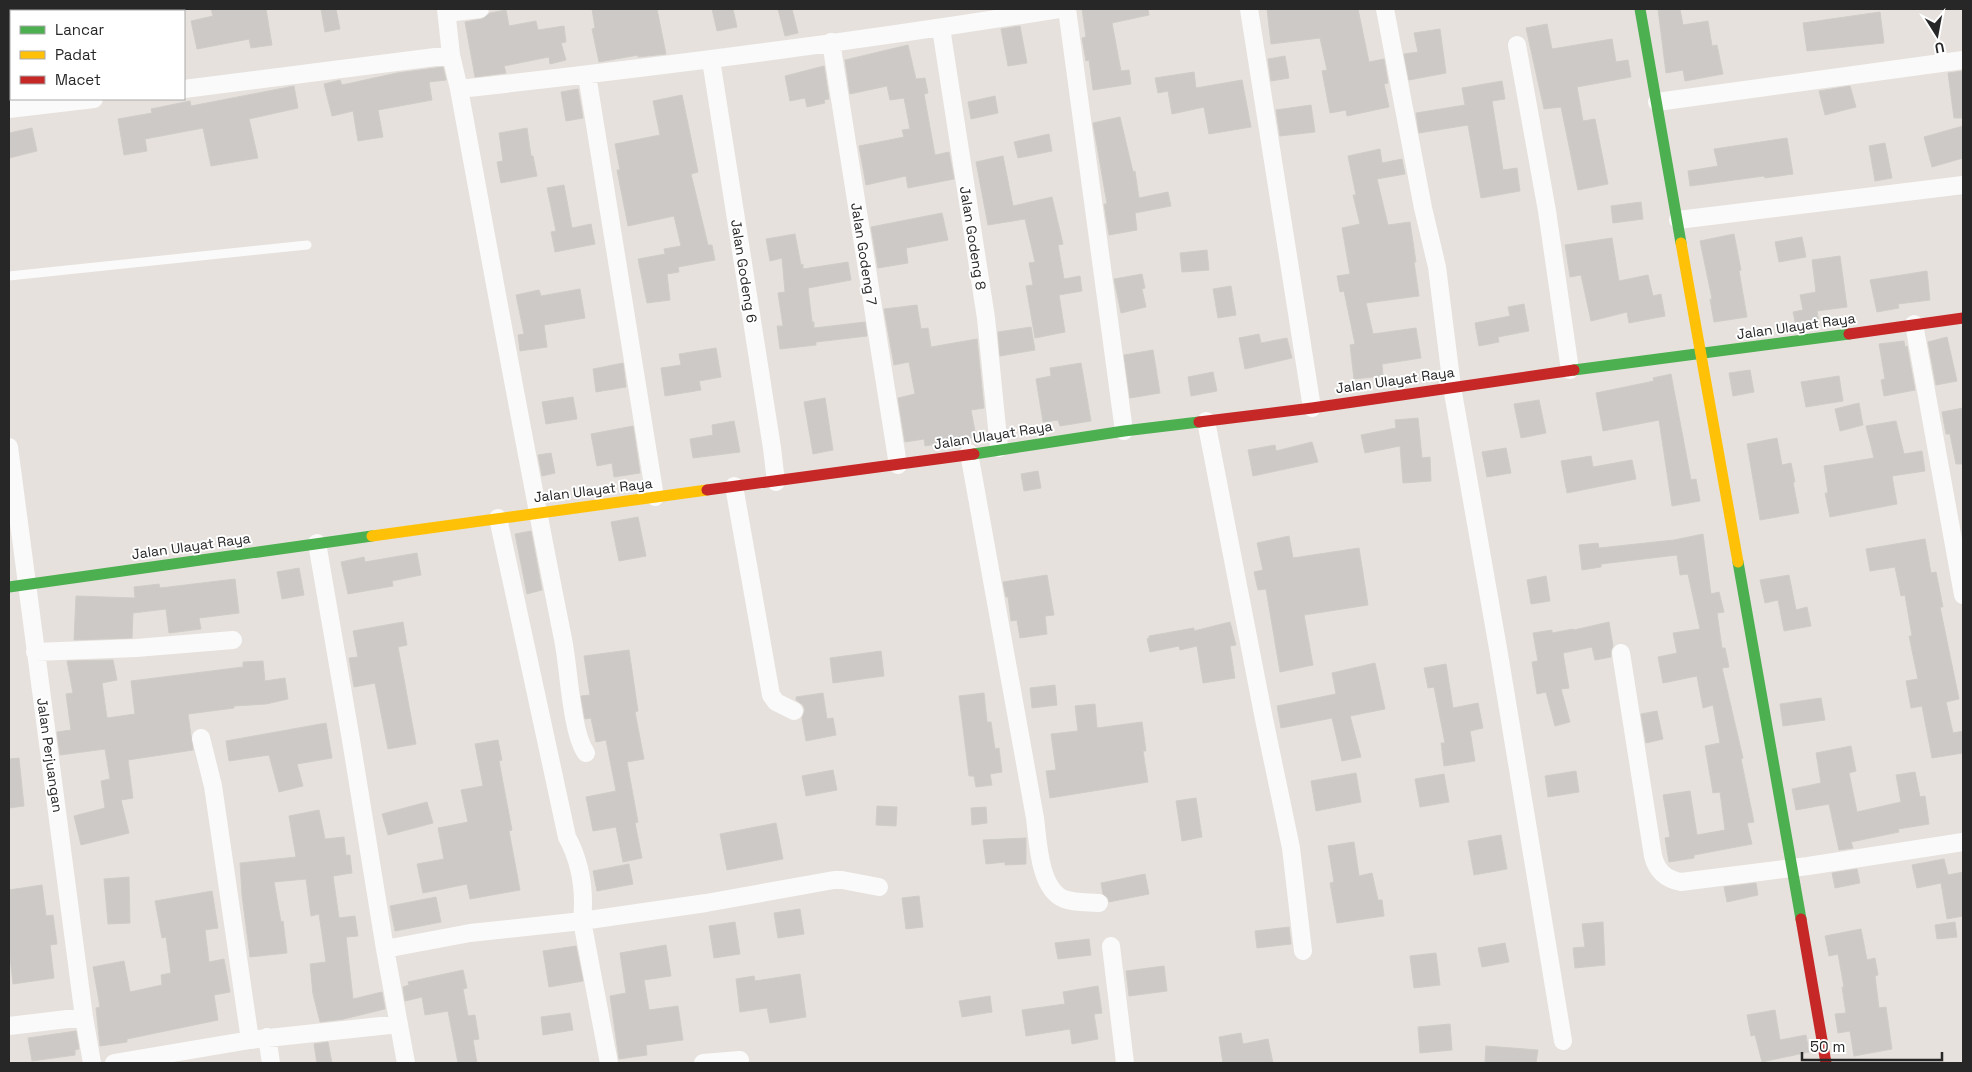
<svg xmlns="http://www.w3.org/2000/svg" width="1972" height="1072" font-family="'Space Grotesk',sans-serif">
	<style>
		.building { fill: #ccc9c6; stroke: #d0cdc9 }
		.lines { fill: none; stroke-linecap: round; stroke-linejoin: round }
		.lane { stroke: #fbfafa; stroke-width: 9 }
		.street { stroke: #fbfafa; stroke-width: 18 }
		.fast { stroke: #4caf50; stroke-width: 11 }
		.slow { stroke: #ffc107; stroke-width: 11 }
		.jam { stroke: #c62828; stroke-width: 11 }
		.labels { text-anchor: middle; stroke-width: 4; stroke-linejoin: round; paint-order: stroke }
		.street-label { font-size: 14px; fill: #272727; stroke: #fff }
	</style>
	<rect width="100%" height="100%" fill="#e6e1dc"/>
	<!-- building -->
	<path class="building" d="M211,9H266L272,45L251,48L249,39L197,49L191,21L213,16Z
		M321,9H336L340,29L325,32Z
		M592,9H657L666,54L638,57V55L599,62L592,29L595,28Z
		M712,9H733L737,27L717,31Z
		M778,9H792L798,33L785,36Z
		M1082,9H1148L1149,15L1112,23L1121,71L1129,70L1131,84L1093,90L1089,60L1086,61L1082,38L1086,37Z
		M1267,9H1358L1369,62L1384,59L1388,83L1384,84L1389,107L1347,116L1346,110L1330,113L1322,71L1327,70L1320,38L1271,44Z
		M1658,9H1680L1683,25L1708,21L1712,46L1717,45L1723,74L1685,81L1683,70L1666,73Z
		M506,10L509,26L536,21L538,30L564,26L566,42L561,43L566,60L550,64L549,57L504,66L506,73L475,77L465,22L482,19L490,13Z
		M1880,12L1884,43L1807,51L1803,23Z
		M1547,24L1552,49L1612,39L1616,62L1628,60L1631,77L1577,87L1583,121L1595,119L1608,184L1578,190L1561,107L1544,109L1526,28Z
		M1020,26L1027,63L1008,66L1001,29Z
		M1440,29L1446,73L1409,80L1404,54L1418,52L1414,33Z
		M908,45L916,79L925,78L928,93L924,94L935,155L949,152L954,179L908,188L906,176L866,185L859,146L904,137L902,130L910,129L904,98L890,100L887,86L850,94L845,60Z
		M1285,56L1289,78L1271,81L1268,59Z
		M824,66L829,99L824,100L825,103L807,107L805,98L790,101L785,76Z
		M443,67L446,80L429,82L432,100L378,110L383,137L358,141L353,111L332,116L324,84L340,80L342,85L397,73Z
		M1963,71V118H1954L1948,73Z
		M1194,72L1196,88L1242,80L1251,127L1209,134L1204,107L1172,114L1168,91L1158,93L1155,78Z
		M1502,81L1505,99L1492,101L1503,170L1517,168L1520,191L1481,198L1468,125L1419,133L1416,113L1465,105L1462,88Z
		M294,86L298,108L249,119L258,158L211,166L203,128L145,139L147,151L124,155L118,119L152,113L151,109L190,101L191,106Z
		M1850,86L1856,107L1825,115L1819,91Z
		M578,89L583,118L566,121L561,92Z
		M682,95L698,172L691,174L708,245H712L715,260L678,267L679,272L667,274L670,300L647,303L638,259L665,254L664,249L681,246L674,216L628,226L617,170H620L615,144L660,135L653,101Z
		M995,96L998,113L971,119L968,102Z
		M1311,105L1315,132L1280,136L1276,110Z
		M1120,117L1133,172L1135,171L1139,198L1168,192L1171,206L1135,213L1137,230L1109,235L1104,204H1107L1093,123Z
		M1963,126V158L1932,167L1924,137Z
		M32,128L37,151L9,158V133Z
		M527,128L531,156H533L537,176L501,183L497,162L503,161L499,133Z
		M1049,134L1052,151L1018,158L1014,142Z
		M1787,138L1793,174L1765,178L1764,176L1690,186L1688,171L1718,166L1714,149Z
		M1885,143L1892,178L1875,181L1869,146Z
		M1380,149L1382,163L1402,159L1405,174L1377,179L1388,225L1410,222L1416,262H1414L1419,296L1366,303L1373,334L1416,328L1421,358L1382,364L1383,376L1354,379L1350,345L1355,344L1344,291L1340,292L1337,276L1350,274L1342,228L1360,224L1353,195H1356L1348,156Z
		M1003,156L1013,206L1052,197L1063,244L1058,245L1064,279L1080,276L1082,291L1059,295L1065,332L1035,338L1026,286L1033,285L1029,263L1035,262L1025,219L988,225L976,162Z
		M564,185L572,228L591,224L595,244L555,252L551,232L556,231L547,188Z
		M1641,202L1643,219L1613,223L1611,206Z
		M942,213L948,240L906,248L908,263L878,268L871,227Z
		M795,234L801,265L803,264V269L848,262L851,280L808,288L812,322H814V328L865,322L867,336L816,342V345L780,349L777,326H783L778,293L785,292L782,258L770,261L766,239Z
		M1734,234L1741,270L1739,271L1747,317L1714,322L1710,299H1712L1700,241Z
		M1802,237L1806,257L1779,262L1775,242Z
		M1612,238L1619,281L1648,275L1653,296L1661,294L1665,316L1629,323L1627,312L1591,321L1581,275L1570,277L1565,245Z
		M1207,250L1209,270L1182,272L1180,253Z
		M1840,256L1847,307L1817,311L1819,322L1796,326L1793,312L1803,310L1800,295L1816,292L1812,260Z
		M1927,271L1930,300L1898,304L1899,308L1877,312L1870,280Z
		M1142,274L1145,288L1142,289L1146,307L1121,313L1114,279Z
		M1231,286L1236,315L1218,318L1213,289Z
		M580,289L585,318L544,325L547,347L520,351L518,335L524,334L516,295L539,290L541,296Z
		M1524,304L1529,331L1498,337L1499,342L1479,346L1475,323L1510,316L1508,307Z
		M917,305L921,329L928,328L931,347L977,339L984,408L971,410L976,437L925,446L924,439L905,442L898,398L915,394L909,362L894,365L884,309Z
		M1031,327L1035,350L1000,356L998,332Z
		M1259,334L1261,343L1287,338L1292,358L1245,369L1239,338Z
		M1947,337L1957,381L1936,385L1928,342Z
		M1904,341L1905,347L1907,346L1915,390L1884,396L1881,380L1885,379L1879,344Z
		M716,348L721,377L699,381L701,390L665,396L661,368L681,365L679,354Z
		M1153,350L1160,393L1130,398L1124,355Z
		M623,363L626,387L596,392L593,369Z
		M1081,363L1091,421L1060,426L1058,420L1043,422L1036,379L1051,376L1050,368Z
		M1750,370L1754,392L1733,396L1729,373Z
		M1213,372L1217,391L1191,396L1188,377Z
		M1671,374L1691,480L1696,479L1700,501L1672,506L1659,420L1603,431L1596,393L1654,381L1653,378Z
		M1839,376L1843,401L1806,407L1801,382Z
		M573,397L577,419L546,424L542,402Z
		M825,398L833,450L813,454L804,402Z
		M1539,400L1546,433L1521,438L1514,404Z
		M1859,403L1863,425L1840,431L1835,409Z
		M1963,408V464H1956L1950,434H1946L1942,412Z
		M1418,418L1422,458L1430,457L1431,481L1403,483L1400,446L1365,453L1361,435L1396,428L1395,420Z
		M734,421L740,452L693,458L690,439L713,435L712,425Z
		M1896,421L1904,454L1922,451L1925,471L1892,476L1897,504L1830,517L1825,493H1828L1824,466L1874,458L1866,426Z
		M633,426L640,473L614,477L612,463L597,466L591,434Z
		M1777,438L1782,465L1791,463L1795,482H1793L1799,513L1760,520L1747,444Z
		M1312,442L1318,462L1253,476L1248,450L1275,445L1276,451Z
		M1506,448L1511,473L1487,477L1482,452Z
		M551,453L555,473L542,476L538,455Z
		M1591,456L1593,467L1632,460L1636,479L1567,493L1561,461Z
		M1038,471L1041,488L1024,491L1021,474Z
		M638,517L646,556L619,561L611,522Z
		M531,531L542,590L527,594L515,534Z
		M1703,534L1711,594L1719,592L1724,612L1717,613L1722,648H1725L1729,667L1722,668L1743,758L1741,759L1754,822L1747,823L1752,844L1694,855V858L1669,862L1665,838L1670,837L1663,795L1690,791L1697,835L1725,830L1720,792L1713,793L1705,746L1720,743L1713,705L1703,708L1697,676L1663,683L1658,657L1677,653L1673,633L1700,629L1688,574L1680,575L1677,555L1601,564V567L1582,570L1579,545L1598,543L1599,548L1674,540Z
		M1289,536L1293,558L1359,548L1368,605L1304,615L1313,665L1280,672L1266,589L1258,590L1254,572L1263,570L1257,543Z
		M1925,539L1931,573L1936,572L1943,607H1940L1959,699L1946,702L1953,733L1963,731V753L1932,758L1922,706L1911,708L1906,681L1918,679L1909,636H1912L1905,595L1901,596L1895,567L1870,571L1866,549Z
		M417,553L421,575L392,581L393,586L348,594L341,562L364,557L365,562Z
		M299,568L304,595L282,599L277,572Z
		M1047,575L1054,615L1045,616L1047,634L1020,638L1017,620L1011,621L1008,597H1006L1003,582Z
		M1789,575L1796,610L1807,607L1811,626L1784,631L1778,600L1765,603L1760,580Z
		M1546,576L1550,601L1531,604L1527,580Z
		M235,579L239,613L199,618L201,629L169,633L166,609L133,613L132,638L74,640L76,596L135,598L134,587L159,584L160,588Z
		M403,622L407,645L398,647L416,744L388,749L375,683L354,687L349,658L358,657L353,631Z
		M1230,622L1236,645L1230,646L1235,678L1203,683L1197,646L1180,650L1179,646L1150,652L1147,639L1149,638V636L1194,628V631Z
		M1609,622L1613,646L1611,650V657L1595,660L1592,647L1563,653L1569,688L1561,689L1570,722L1555,726L1546,692L1537,694L1532,662L1538,661L1533,633L1552,630V633L1573,629L1574,630Z
		M629,650L638,711L635,712L644,759L627,762L638,822L635,823L642,858L623,862L616,827L593,831L586,797L616,791L606,740L596,742L591,718L585,719L581,696L590,695L584,656Z
		M881,651L884,676L833,683L830,658Z
		M113,660L117,680L102,683L107,718L135,714L131,681L243,667V662L263,661L265,681L285,678L288,699L266,704L234,706V708L188,714L193,750L128,760L133,798L121,800L129,833L81,845L74,816L105,808L101,781L110,779L105,749L60,755L57,732L71,730L66,694L73,693L67,661Z
		M1375,663L1385,709L1350,716L1361,757L1342,761L1332,718L1281,728L1277,706L1336,694L1332,673Z
		M1446,664L1453,708L1478,703L1483,728L1470,731L1475,761L1444,766L1441,743H1445L1434,687L1428,688L1424,668Z
		M1055,685L1057,705L1032,708L1030,688Z
		M823,693L827,719L833,718L836,735L806,741L802,718L805,710L803,705L796,700V697Z
		M984,693L987,722H991L995,749L999,748L1002,772L990,774L992,785L976,787L974,776H969L959,696Z
		M1821,698L1825,720L1783,726L1780,704Z
		M1095,704L1097,728L1142,722L1146,751H1143L1148,782L1050,798L1046,771L1056,770L1051,734L1078,731L1075,706Z
		M1657,711L1663,739L1646,743L1641,714Z
		M326,723L332,758L297,764L303,786L279,792L269,755L229,761L226,741Z
		M498,740L502,760L499,761L512,830L509,831L520,890L470,899L467,884L423,893L417,864L444,859L438,828L468,822L461,790L483,786L475,744Z
		M1851,746L1856,771L1849,773L1857,812L1901,802L1896,775L1915,772L1920,797L1925,796L1929,824L1898,829L1899,832L1851,842L1853,848L1839,850L1829,804L1796,810L1792,789L1821,783L1816,753Z
		M19,758L24,806L9,808V759Z
		M833,770L837,790L806,796L802,776Z
		M1576,771L1579,792L1548,797L1545,776Z
		M1356,773L1361,802L1316,811L1311,781Z
		M1444,774L1449,802L1420,807L1415,779Z
		M1196,798L1202,837L1182,841L1176,801Z
		M427,802L433,823L388,835L382,814Z
		M877,806L897,807L896,826L876,825Z
		M986,807L987,823L972,825L971,808Z
		M319,810L325,839L344,837L346,855H350L352,873L333,876L339,918L355,916L358,936L346,937L353,999L382,992L385,1009L344,1019L320,1022L313,994L310,964L326,962L319,914L311,916L306,879L274,882L281,922L283,921L287,953L250,957L242,895L240,863L296,857L289,816Z
		M776,823L783,859L727,870L720,834Z
		M1501,835L1507,869L1474,875L1468,841Z
		M1026,838V864L1005,865V862L986,864L983,840Z
		M1354,842L1359,876L1372,873L1378,900H1382L1384,916L1337,923L1330,883L1334,882L1328,846Z
		M1944,859L1948,875L1963,872V916L1947,919L1941,883L1917,888L1912,865Z
		M629,864L633,884L597,891L593,871Z
		M1857,869L1860,883L1835,888L1832,873Z
		M1145,874L1149,894L1109,902L1108,898L1103,894L1101,883Z
		M129,877L130,923L108,924L104,879Z
		M1756,883L1758,895L1727,902L1724,887Z
		M42,885L46,916L53,915L57,944L50,945L54,978L13,984L9,948V890Z
		M212,891L218,928L205,930L209,962L224,959L230,992L214,995L218,1020L127,1039V1042L100,1046L96,1008L100,1007L93,967L124,961L130,992L162,985L161,975L171,973L166,937L162,938L155,901Z
		M919,896L923,927L906,929L902,898Z
		M436,897L441,922L395,931L390,906Z
		M800,909L804,934L778,938L774,913Z
		M735,922L740,954L714,958L709,926Z
		M1603,922L1605,965L1575,968L1573,948L1585,947L1582,924Z
		M1955,922L1957,937L1937,939L1935,925Z
		M1289,927L1291,944L1257,948L1255,931Z
		M1861,929L1867,960L1875,958L1878,975L1875,976L1879,1008L1886,1007L1892,1049L1854,1056L1850,1031L1838,1033L1835,1014L1846,1013L1842,987H1844L1838,954L1829,956L1825,936Z
		M1089,939L1091,955L1058,959L1055,943Z
		M1505,943L1509,962L1482,967L1478,948Z
		M666,945L671,976L644,980L649,1010L678,1006L683,1040L646,1045L647,1055L619,1059L610,996L626,993L620,953Z
		M576,946L583,981L549,987L543,951Z
		M1436,953L1440,985L1414,988L1410,956Z
		M1164,966L1167,991L1129,996L1126,971Z
		M463,970L467,988L463,989L468,1016L475,1015L479,1039L473,1040L477,1063H458L448,1011L425,1015L422,997L405,1001L403,987L409,985L408,982Z
		M800,974L806,1017L770,1023L767,1008L740,1012L736,979L754,976L755,981Z
		M1098,986L1102,1013L1094,1014L1098,1039L1072,1044L1070,1029L1026,1036L1022,1010L1065,1004L1063,992Z
		M990,996L992,1012L962,1017L959,1001Z
		M1775,1010L1780,1040L1806,1035L1809,1052L1762,1062L1755,1035L1751,1036L1747,1015Z
		M570,1013L573,1030L543,1035L541,1017Z
		M1450,1024L1452,1050L1420,1053L1418,1027Z
		M76,1031L79,1049L75,1050V1055L32,1061L28,1038Z
		M1241,1033L1243,1044L1268,1039L1273,1063H1223L1219,1037Z
		M328,1042L332,1063H317L314,1044Z
		M1486,1046L1538,1050L1536,1063L1485,1062Z"/>
	<g class="lines">
		<!-- lane -->
		<path class="lane" d="M9,276L307,245"/>
		<!-- street -->
		<path class="street" d="M446,9L451,55L459,89C493,273 526,456 563,639C569,668 571,732 586,753
			M1067,9L1124,431
			M1249,9L1312,408
			M1385,9L1423,208L1437,267L1452,387L1499,654L1563,1041
			M447,13L480,9
			M941,28L986,318L999,448
			M831,42L898,465
			M1517,45L1547,211L1570,370
			M711,60L772,448L776,482
			M587,75L655,497
			M184,89L451,55
			M459,89C660,67 860,41 1059,9
			M1657,102L1963,60
			M9,109L94,99
			M1678,220L1963,185
			M1914,324L1963,595
			M1206,421L1264,719L1291,848L1303,951
			M9,447L84,1017L92,1063
			M969,453L1035,818C1038,841 1039,889 1064,899C1075,903 1088,902 1099,903
			M734,486L771,695L776,702L794,711
			M498,518L567,837C581,863 585,893 582,921L706,903L834,880H842L879,887
			M317,543L351,740L385,949L406,1063
			M35,652L136,648L233,640
			M1621,653L1653,856C1657,872 1666,879 1681,882L1808,866L1963,842
			M201,738L213,786L250,1040
			M1111,946L1125,1063
			M385,949L470,933L582,921L609,1063
			M9,1026L84,1017
			M267,1037L271,1063
			M114,1063L250,1040L399,1024
			M703,1063L740,1060"/>
		<!-- fast -->
		<path class="fast" d="M1640,9L1681,243
			M1574,370L1849,334
			M974,454L1124,431L1199,422
			M1738,562L1801,919
			M9,587L372,536"/>
		<!-- slow -->
		<path class="slow" d="M1681,243L1738,562
			M372,536L707,490"/>
		<!-- jam -->
		<path class="jam" d="M1849,334L1963,318
			M1199,422L1312,408L1574,370
			M707,490L974,454
			M1801,919L1826,1063"/>
	</g>
	<g class="labels">
		<!-- street labels -->
		<g class="street-label">
			<text transform="translate(973 238) rotate(81)" y="5">Jalan Godeng 8</text>
			<text transform="translate(864 254) rotate(81)" y="5">Jalan Godeng 7</text>
			<text transform="translate(744 271) rotate(81)" y="5">Jalan Godeng 6</text>
			<text transform="translate(1796 326) rotate(-8)" y="5">Jalan Ulayat Raya</text>
			<text transform="translate(1395 380) rotate(-8)" y="5">Jalan Ulayat Raya</text>
			<text transform="translate(993 435) rotate(-9)" y="5">Jalan Ulayat Raya</text>
			<text transform="translate(593 490) rotate(-7)" y="5">Jalan Ulayat Raya</text>
			<text transform="translate(191 546) rotate(-8)" y="5">Jalan Ulayat Raya</text>
			<text transform="translate(50 755) rotate(82)" y="5">Jalan Perjuangan</text>
		</g>
	</g>
	<!-- border -->
	<rect width="1972" height="1072" fill="none" stroke="#272727" stroke-width="20"/>
	<!-- legend -->
	<rect x="10" y="10" width="175" height="90" fill="#ffffff" stroke="#a9a9a9"/>
	<rect x="20" y="26" width="25" height="8" fill="#4caf50" stroke="#a9a9a9"/>
	<text x="55" y="35" font-size="15" fill="#272727">Lancar</text>
	<rect x="20" y="51" width="25" height="8" fill="#ffc107" stroke="#a9a9a9"/>
	<text x="55" y="60" font-size="15" fill="#272727">Padat</text>
	<rect x="20" y="76" width="25" height="8" fill="#c62828" stroke="#a9a9a9"/>
	<text x="55" y="85" font-size="15" fill="#272727">Macet</text>
	<!-- north arrow -->
	<g transform="translate(1937 35) rotate(169)" stroke="#ffffff" stroke-width="4" paint-order="stroke">
	<path d="M0-4L9 19L0 12L-9 19Z" fill="#272727"/>
	<text y="-8" font-size="14" font-weight="bold" text-anchor="middle" fill="#272727">U</text>
	</g>
	<!-- scale -->
	<path d="M1802 1052v8h140v-8" fill="none" stroke="#272727" stroke-width="2.5"/>
	<text x="1810" y="1052" font-size="15" fill="#272727" stroke="#ffffff" stroke-width="4" paint-order="stroke">50 m</text>
</svg>
